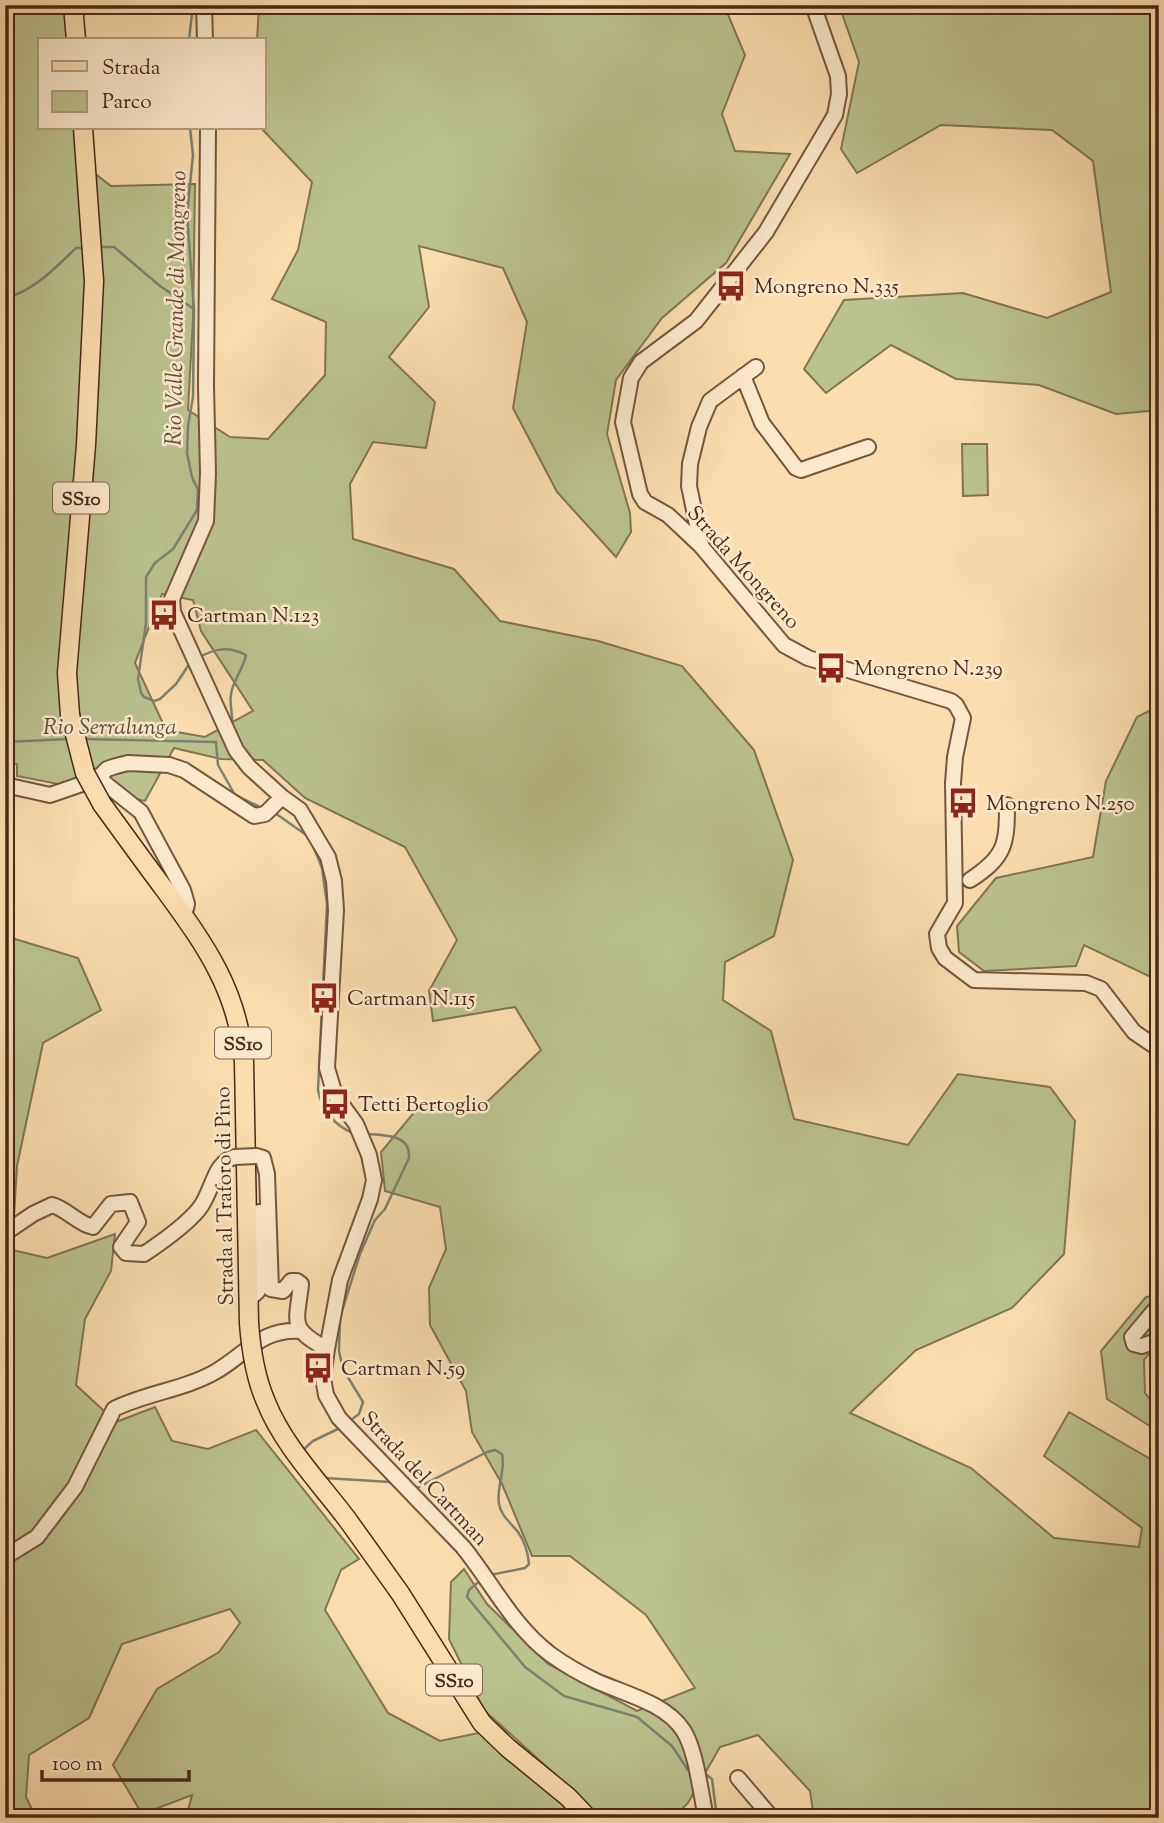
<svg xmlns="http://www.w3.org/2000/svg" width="1164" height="1823" font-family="'Sorts Mill Goudy',serif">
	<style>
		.green { fill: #bac28e; stroke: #827553; stroke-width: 2; fill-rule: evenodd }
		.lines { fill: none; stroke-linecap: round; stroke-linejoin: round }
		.stream { stroke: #7d8170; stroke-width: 2.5 }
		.minor-casing { stroke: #76553e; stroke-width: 18 }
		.major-casing { stroke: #4a2818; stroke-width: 21 }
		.minor { stroke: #fce9cb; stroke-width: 14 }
		.major { stroke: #fbddaf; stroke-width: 18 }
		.minor-bridge-casing { stroke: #76553e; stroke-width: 18; stroke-linecap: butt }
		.major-bridge-casing { stroke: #4a2818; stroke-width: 21; stroke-linecap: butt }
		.minor-bridge { stroke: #fce9cb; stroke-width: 14 }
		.major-bridge { stroke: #fbddaf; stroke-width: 18 }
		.labels { text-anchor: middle; stroke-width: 5; stroke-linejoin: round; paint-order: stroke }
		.shield { fill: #fce9cb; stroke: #7f624e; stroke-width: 2 }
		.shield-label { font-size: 19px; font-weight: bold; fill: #4a2818 }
		.poi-label { font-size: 21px; fill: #4a2818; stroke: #fce9cb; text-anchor: start }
		.street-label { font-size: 21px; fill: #4a2818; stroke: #fce9cb }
		.water-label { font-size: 23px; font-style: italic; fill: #5f4d3c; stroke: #fce9cb }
	</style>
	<rect width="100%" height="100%" fill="#fbddaf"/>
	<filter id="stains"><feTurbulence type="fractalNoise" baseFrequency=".00286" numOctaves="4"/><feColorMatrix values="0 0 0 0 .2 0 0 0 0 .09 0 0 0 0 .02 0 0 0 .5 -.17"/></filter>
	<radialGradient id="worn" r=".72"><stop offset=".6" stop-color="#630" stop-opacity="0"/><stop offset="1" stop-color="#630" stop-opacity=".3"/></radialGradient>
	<!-- green -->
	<path class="green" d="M5,5H69L72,40H40V128H79L81,163L111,186L195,184L193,319L188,410L230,437L268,439L325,375L326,322L272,299L298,250L312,182L261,128H264V40H257L259,5H415L434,9L437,5H724L745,55L722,114L735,151L790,154L726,263L662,318L616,380L607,434L630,513L631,532L616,557L557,492L513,408L527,322L503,268L419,246L429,307L389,357L435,402L426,448L373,442L350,484L353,539L454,569L500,621L598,641L682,666L754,750L793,860L774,936L725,962L723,1000L771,1031L794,1119L908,1145L958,1074L1050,1087L1075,1121L1064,1254L1012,1308L916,1350L850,1413L971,1468L1054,1538L1139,1547L1142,1528L1044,1456L1069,1412L1159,1464V1818H814L810,1791L758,1735L720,1747L688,1803L673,1818H599L580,1797L484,1710L449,1639L451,1582L464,1569L487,1604L548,1664L637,1711L695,1688L646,1615L570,1556H532L502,1484L472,1432L466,1391L430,1325L429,1288L446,1249L440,1207L385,1191L381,1152L417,1109L488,1101L541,1050L515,1007L433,1021L429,991L457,940L405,847L305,798L263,760L221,759L174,748L145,801L17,776V764L5,762ZM162,594L193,600L201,631L253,711L205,737L166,730L135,663Z
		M839,5H1159V410L1116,414L1039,385L956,379L891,345L826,393L804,369L844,300L963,293L1047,318L1111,292L1093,161L1052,130L941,125L857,173L841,149L859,62Z
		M962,444H987L988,495L963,496Z
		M1159,706V981L1084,945L1076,966L984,971L959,952L957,926L996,878L1093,857L1106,781L1137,717Z
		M5,936L78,958L101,1010L43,1043L17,1166L12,1250L47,1258L115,1234L111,1271L85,1319L76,1385L116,1422L155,1407L172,1441L208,1449L256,1430L359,1559L341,1570L325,1610L388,1713L440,1741L483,1732L533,1775L576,1818H186L192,1795L142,1814L113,1765L157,1689L219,1652L240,1623L230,1609L122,1644L89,1718L29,1755L26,1797L36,1818H5Z
		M1159,1295V1341L1144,1360L1145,1393L1159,1410V1426L1153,1428L1107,1399L1101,1351L1146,1297Z"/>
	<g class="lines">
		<!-- stream -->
		<path class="stream" d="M189,40L193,5
			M100,247H114L160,286L194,309
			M5,298C33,292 56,267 76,248H86
			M198,658C215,648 229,646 246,655C243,670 233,680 231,694C229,706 234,719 232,729
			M190,663L176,684L160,699L154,701L144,697L141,693L138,679L146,623V577L155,563L173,549L197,510L198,490L192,477L187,453L188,426L193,397L194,309L187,214L193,155L190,128
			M82,739L216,742
			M5,742L69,739
			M216,742L218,765L235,795L262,808
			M275,813L309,837
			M312,843L322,868L327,904L318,1090C322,1111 334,1125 353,1133
			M348,1422L359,1414L363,1402L343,1369L339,1351L340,1317L360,1254L375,1220L385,1209L409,1158C411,1134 384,1135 366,1134
			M305,1453L304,1449L313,1441L340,1428
			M325,1478L390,1482L399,1490
			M415,1489L487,1452L495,1450L502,1454C506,1471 496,1487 499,1504C501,1516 511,1523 518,1532C525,1542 528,1552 529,1564L525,1568L490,1575
			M481,1580L469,1590L467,1597L525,1667L564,1696L637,1717L672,1746L688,1770H690
			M703,1772L712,1779L717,1818"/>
		<!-- minor casing -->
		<g class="minor-casing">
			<path id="minor" d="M204,5L205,40
				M813,5L838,76L839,94L835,115L766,232L696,321L641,362L631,378L623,422L640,494L645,502L668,515L701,546L784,645L808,658L951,701L956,705L963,718L955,757L953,783L955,903L937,934L939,948L945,958L974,980L1086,983L1101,989L1134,1032L1159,1049
				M208,128L206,386L208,473L206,521L172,599L173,612L236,750L249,767L282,797L300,810L328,857L334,881L336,910L327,1068L335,1095L356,1124L369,1155L374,1180L370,1199L340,1280L327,1349L323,1378L326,1395L339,1418L463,1547C492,1583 513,1626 550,1654C564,1664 581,1674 596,1681C625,1694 665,1703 683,1730C696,1749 701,1795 706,1818
				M743,376L762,423L796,468L801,470L868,447
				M701,544L689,486L690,464L699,427L710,401L756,367
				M101,775L102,781L141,812L183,890L187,904L184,916
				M5,785L50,795L82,784L101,775L107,769L116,766L128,763L169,765L184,770L254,816L265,814L282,797
				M970,880C1005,857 1007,845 1007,805
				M256,1156L263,1158L267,1174L271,1289L283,1291L291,1281H297L301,1284C297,1323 288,1328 327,1349
				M5,1233L33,1214L52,1205C67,1209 78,1224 93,1227L111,1204L130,1202L138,1222L121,1247L126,1253L144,1254C162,1242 185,1226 199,1209C213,1192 213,1162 235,1157
				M248,1300L258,1291L259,1212
				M1159,1305L1132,1337L1134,1344L1142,1346L1159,1340
				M5,1557L37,1537L75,1487L114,1409C146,1393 183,1390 215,1372C245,1355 261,1328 301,1331
				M738,1778L772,1818"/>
		</g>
		<!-- major casing -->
		<g class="major-casing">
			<path id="major" d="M73,5L76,40
				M70,715L67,673L86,445L94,281L83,128
				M102,804C123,833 144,862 165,890C206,946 238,991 244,1062L249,1323
				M347,1519L400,1593L482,1723L508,1748L568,1797L588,1818"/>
		</g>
		<!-- minor -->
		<use href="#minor" class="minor"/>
		<!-- major -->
		<use href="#major" class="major"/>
		<!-- minor-bridge casing -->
		<g class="minor-bridge-casing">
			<path id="minor-bridge" d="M235,1157L256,1156"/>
		</g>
		<!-- major-bridge casing -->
		<g class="major-bridge-casing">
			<path id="major-bridge" d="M70,715L85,773L102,804
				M249,1323C251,1350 255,1377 266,1402C283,1445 319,1482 347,1519"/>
		</g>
		<!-- minor-bridge -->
		<use href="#minor-bridge" class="minor-bridge"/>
		<!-- major-bridge -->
		<use href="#major-bridge" class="major-bridge"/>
	</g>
	<!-- icons -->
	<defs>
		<g id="bus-bare" transform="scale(2.415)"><path d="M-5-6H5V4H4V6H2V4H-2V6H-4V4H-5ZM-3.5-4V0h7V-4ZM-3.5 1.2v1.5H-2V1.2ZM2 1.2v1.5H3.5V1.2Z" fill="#8f2418" stroke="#fce9cb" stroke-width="2.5" paint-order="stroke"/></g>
	</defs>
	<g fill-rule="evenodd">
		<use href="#bus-bare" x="731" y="286"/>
		<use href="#bus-bare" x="164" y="615"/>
		<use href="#bus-bare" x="831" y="668"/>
		<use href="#bus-bare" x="963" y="803"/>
		<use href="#bus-bare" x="324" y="998"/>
		<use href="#bus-bare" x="335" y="1104"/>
		<use href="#bus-bare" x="318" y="1368"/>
	</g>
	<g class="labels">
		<!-- shield labels -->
		<g class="shield">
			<rect x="53" y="482.5" width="56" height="31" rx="5"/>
			<rect x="215" y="1027.5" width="56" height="31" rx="5"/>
			<rect x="426" y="1664.5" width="56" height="31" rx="5"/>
		</g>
		<g class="shield-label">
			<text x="81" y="505">SS10</text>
			<text x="243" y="1050">SS10</text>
			<text x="454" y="1687">SS10</text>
		</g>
		<!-- poi labels -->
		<g class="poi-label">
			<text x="754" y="293">Mongreno N.335</text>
			<text x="187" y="622">Cartman N.123</text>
			<text x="854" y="675">Mongreno N.239</text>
			<text x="986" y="810">Mongreno N.250</text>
			<text x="347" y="1005">Cartman N.115</text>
			<text x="358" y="1111">Tetti Bertoglio</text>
			<text x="341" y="1375">Cartman N.59</text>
		</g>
		<!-- street labels -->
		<g class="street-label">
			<text transform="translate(744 567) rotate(48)" y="7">Strada Mongreno</text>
			<text transform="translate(224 1196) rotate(-91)" y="7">Strada al Traforo di Pino</text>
			<text transform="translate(425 1478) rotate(47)" y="7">Strada del Cartman</text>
		</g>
		<!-- water labels -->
		<g class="water-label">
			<text transform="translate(175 308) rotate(-89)" y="8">Rio Valle Grande di Mongreno</text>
			<text x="110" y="734">Rio Serralunga</text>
		</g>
	</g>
	<!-- margin -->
	<rect width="1164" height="1823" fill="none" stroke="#fbddaf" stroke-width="28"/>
	<rect x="7" y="7" width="1150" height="1809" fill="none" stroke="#4a2818" stroke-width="3.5"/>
	<rect x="14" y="14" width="1136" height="1795" fill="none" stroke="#4a2818" stroke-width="2"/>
	<!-- legend -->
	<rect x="38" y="38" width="228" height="91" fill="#fce9cb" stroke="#b59c83" stroke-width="2"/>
	<rect x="52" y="61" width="35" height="10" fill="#fbddaf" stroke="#b59c83" stroke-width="2"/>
	<text x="102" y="74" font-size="21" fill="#4a2818">Strada</text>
	<rect x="52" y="91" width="35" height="21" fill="#bac28e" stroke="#b59c83" stroke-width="2"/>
	<text x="102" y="108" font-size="21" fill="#4a2818">Parco</text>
	<!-- scale -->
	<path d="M42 1770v10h147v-10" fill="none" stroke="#4a2818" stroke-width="3.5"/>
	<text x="52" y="1770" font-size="21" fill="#4a2818" stroke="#fce9cb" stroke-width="5" paint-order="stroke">100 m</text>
	<rect width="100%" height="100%" filter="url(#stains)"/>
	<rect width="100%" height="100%" fill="url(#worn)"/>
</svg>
